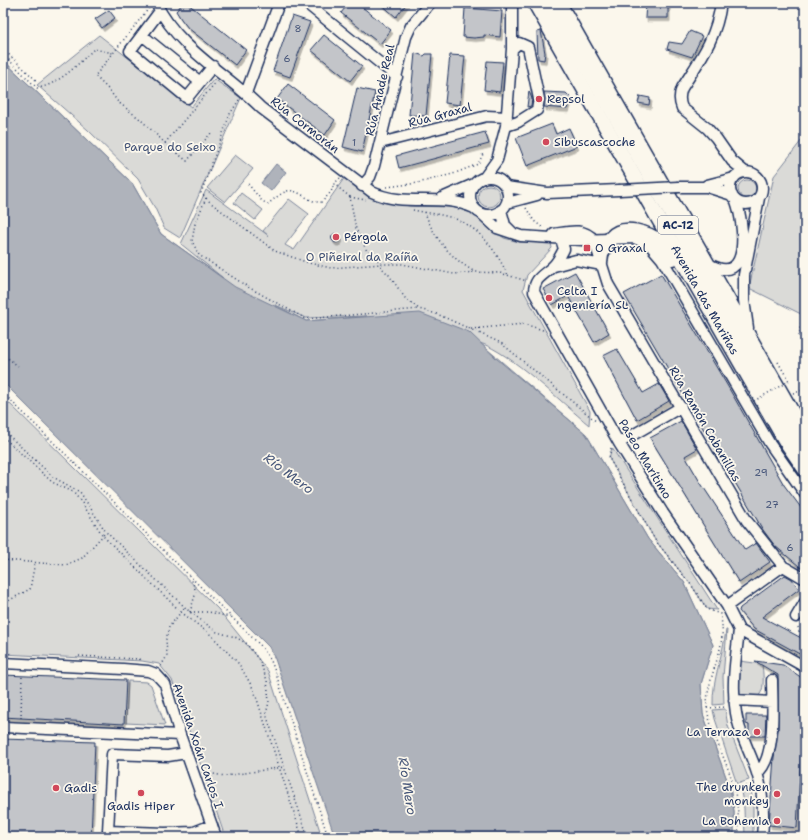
<svg xmlns="http://www.w3.org/2000/svg" width="808" height="840" font-family="'Shantell Sans',sans-serif">
	<style>
		.green { fill: #dadad7; stroke: #7a849a; fill-rule: evenodd }
		.water { fill: #afb3bb; stroke: #747e96 }
		.building { fill: #c3c5c9; stroke: #1b2f5e; filter: url(#shadow) }
		.lines { fill: none; stroke-linecap: round; stroke-linejoin: round }
		.minor-casing { stroke: #1b2f5e; stroke-width: 13 }
		.highway-casing { stroke: #1b2f5e; stroke-width: 17 }
		.path { stroke: #1b2f5e; stroke-width: 1.5; stroke-dasharray: 1 3; stroke-linecap: butt }
		.minor { stroke: #fbf7ec; stroke-width: 10 }
		.highway { stroke: #fbf7ec; stroke-width: 14 }
		.minor-bridge-casing { stroke: #1b2f5e; stroke-width: 13; stroke-linecap: butt }
		.path-bridge { stroke: #1b2f5e; stroke-width: 1.5; stroke-dasharray: 1 3; stroke-linecap: butt }
		.minor-bridge { stroke: #fbf7ec; stroke-width: 10 }
		.poi-dot { fill: #d1495b; stroke: #fbf7ec; stroke-width: 1.5 }
		.labels { text-anchor: middle; stroke-width: 3.5; stroke-linejoin: round; paint-order: stroke }
		.number-label { font-size: 10px; fill: #455479 }
		.shield { fill: #fbf7ec; stroke: #5e6b89; stroke-width: 1 }
		.shield-label { font-size: 11px; font-weight: bold; fill: #1b2f5e }
		.street-label { font-size: 12px; fill: #1b2f5e; stroke: #fbf7ec }
		.poi-label { font-size: 12px; fill: #1b2f5e; stroke: #fbf7ec; text-anchor: start }
		.park-label { font-size: 12px; fill: #415176; stroke: #fbf7ec }
		.water-label { font-size: 13px; font-style: italic; fill: #47577a; stroke: #fbf7ec }
	</style>
	<defs>
		<filter id="shadow"><feDropShadow dx="2" dy="3.5" stdDeviation="0" flood-color="#0004"/></filter>
	</defs>
	<rect width="100%" height="100%" fill="#fbf7ec"/>
	<filter id="ink" filterUnits="userSpaceOnUse"><feTurbulence type="fractalNoise" baseFrequency=".025" numOctaves="2"/><feDisplacementMap in="SourceGraphic" scale="8" xChannelSelector="R" yChannelSelector="G"/><feConvolveMatrix kernelMatrix="1 2 1 2 8 2 1 2 1" color-interpolation-filters="sRGB"/></filter>
	<g filter="url(#ink)">
		<!-- green -->
		<path class="green" d="M99,35L191,107L214,79L241,98L180,238L164,228L155,208L138,179L88,130L37,85Z
			M3,60L132,183L161,234L223,278L181,244L206,190L269,236L263,231L289,199L309,214L285,245L294,250L345,177L386,201L409,206L453,207L472,213L504,238L519,242L551,243L552,248L527,275L523,290L590,411L589,425C562,403 510,352 480,343L586,434L648,539L684,582L713,645L701,684L703,714L730,788L734,811V837L256,349ZM275,305L306,318L367,316L306,321Z
			M805,136V316L749,288L774,176Z
			M235,155L253,169L225,202L207,188Z
			M738 189a9 9 0 1 1 18 0a9 9 0 1 1-18 0Z
			M478 196a11 11 0 1 1 22 0a11 11 0 1 1-22 0Z
			M241,193L263,210L255,220L234,203Z
			M3,397L218,609L268,671L322,837H225L172,680L159,664L142,661L3,654Z
			M612,448L717,610L707,609L692,586L655,540L609,458Z
			M726,630H727L723,677L724,704L713,705C712,680 723,655 726,630Z
			M740,661L762,664C764,681 767,707 740,695L738,688Z
			M128,681L147,682L151,685L165,725L126,723Z
			M725,709L728,726L749,780L737,784L715,719L713,710Z
			M751,788L753,805V837H745L744,808L741,792Z"/>
		<!-- water -->
		<path class="water" d="M3,60L132,183L161,234L235,287L306,321L420,313L469,332L496,358L586,434L648,539L684,582L713,645L701,684L703,714L730,788L734,811V837H335L275,659L269,647L3,382Z
			M276,164L286,172L271,191L261,183Z"/>
		<!-- building -->
		<path class="building" d="M183,3H187L246,50L235,65L188,28L181,19L176,11Z
			M349,3H357L391,30L380,44L341,13Z
			M380,3H407L396,17Z
			M646,3L668,4V18H645Z
			M465,8L502,11L500,37L484,35V37L474,38L463,37Z
			M109,10L115,18L102,28L95,19Z
			M292,16L310,22L290,77L273,71Z
			M541,31L545,53L544,60L538,59L537,32Z
			M690,31L702,36L692,57L667,49L669,42L682,44Z
			M324,35L362,66L350,81L311,50Z
			M415,53L424,56L426,54H432L426,116L409,115Z
			M450,55L465,56L460,105L445,103Z
			M487,61L503,62L500,92L484,90Z
			M288,84L335,120L325,135L277,99Z
			M357,88L375,92L362,152L343,147Z
			M529,91L532,99L531,106L527,107Z
			M544,92L566,93L571,98L567,109L544,107Z
			M640,96L650,98L649,105L638,103Z
			M552,124L556,134L569,128L577,146L527,166L516,138Z
			M485,132L489,144L399,168L396,156Z
			M331.5 238a4.5 4.5 0 1 1 9 0a4.5 4.5 0 1 1-9 0Z
			M575,272L609,333L594,342L568,296L552,305L543,289Z
			M661,274L727,385L784,485L805,513V571L775,546L763,530L624,294Z
			M617,349L643,393L659,384L669,401L637,420L603,356Z
			M681,421L697,449L685,456L700,482L745,550L756,543L770,562L739,583L650,438Z
			M785,575L792,579L799,589L762,617L805,640V657L754,629L739,611L740,608Z
			M755,661L783,665L805,680L797,828L769,825L774,757L778,729V675Z
			M3,675L126,680L124,724L3,717Z
			M746,715H766L765,736H749V725L746,724Z
			M3,739L95,742L91,837H3Z"/>
		<g class="lines">
			<!-- minor casing -->
			<g class="minor-casing">
				<path id="minor" d="M156,3C179,50 225,72 261,108L372,192C405,208 441,192 474,208
					M306,3L397,77
					M561,3L805,431
					M721,3C716,39 701,58 682,88C679,95 679,101 682,108L707,128L716,138L732,161L745,172
					M160,11L130,51L187,98L213,66
					M142,35L200,82
					M246,93L279,3
					M506,126L518,122L537,110L539,99L528,47L519,43L512,49
					M380,143L487,116L507,117
					M730 188a16 16 0 1 1 32 0a16 16 0 1 1-32 0Z
					M470 196a19 19 0 1 1 38 0a19 19 0 1 1-38 0Z
					M484,178L497,160L506,126L512,49V3
					M707,185L734,178
					M362,186L370,177L374,166L406,37L411,26L430,3
					M506,187L547,193L619,190
					M678,187H707L732,195
					M442,198L474,184
					M507,203L537,195
					M501,210L505,225L513,233
					M482,214L497,228L521,236L582,240L634,238L650,245L662,259L770,444L805,494
					M554,234C568,232 583,227 594,240L608,284L747,521L783,566L805,579
					M561,239L564,249C561,255 558,261 554,265C545,275 534,277 534,292L619,443L663,513L727,606L739,630C736,658 731,685 736,713C739,734 751,753 757,773C764,794 764,816 762,837
					M602,263L603,255L611,238
					M709,264C752,288 744,223 736,201
					M554,266L576,260L602,265
					M748,328L744,300V275L759,198
					M619,443L681,407
					M727,606L783,566
					M796,617L805,602
					M739,630L805,667
					M3,663L123,669L148,671L156,674L165,684L180,735L216,837
					M734,700L772,702
					M3,727L180,735
					M186,753L168,756L112,754L108,831L165,833L194,832L212,825
					M757,773C777,758 772,702 772,680"/>
			</g>
			<!-- highway casing -->
			<g class="highway-casing">
				<g id="highway">
					<path id="s1" d="M535,3L785,440L805,469"/>
					<path d="M550,3L667,206L754,362L805,448"/>
					<path d="M611,238C623,224 649,233 661,243C666,247 669,253 672,258"/>
				</g>
			</g>
			<!-- path -->
			<path class="path" d="M149,8L95,76L109,90L118,102L140,119L165,143L216,82
				M3,49L38,82
				M3,54L37,88C59,85 78,64 94,49L113,53
				M239,100L230,114L201,193L211,203L275,251L309,263L331,268L382,264H402L454,274L475,272L500,273L527,281
				M165,143L187,161L212,132
				M340,178L334,184L350,197L356,229L367,251L382,264L381,267L389,275L405,298L419,309L437,314L501,343L597,422
				M248,184L262,201L268,204C273,200 281,193 287,191C299,188 309,204 322,202L331,192L334,184
				M387,187L418,183L453,174L478,164L483,154
				M350,197L366,200
				M206,198L195,224L192,241L199,255L248,287L306,319L419,309
				M526,208L534,221L543,228
				M413,210C426,213 441,214 453,218C481,228 495,250 508,275
				M425,212C433,238 452,259 475,272
				M805,317L801,322L799,336L805,341
				M471,329L524,324L546,331
				M3,354L5,356L3,359
				M5,356L18,366
				M778,362L789,381
				M3,393L262,647L271,661L276,674L328,837
				M793,393L805,390
				M3,430L53,477L80,492L106,532L190,612L217,632L235,637L246,643L259,660L267,680L269,702L266,714L308,837
				M3,437L52,482L73,492L82,503L103,536L181,612L211,635L239,664L254,690L302,837
				M611,448L609,458L655,540L692,586L707,609L720,614C729,647 708,671 707,704C706,720 725,759 731,777C737,798 739,815 739,837
				M3,560L66,565L82,558L106,532
				M3,606L10,600L30,589L35,562
				M190,612H209L230,617
				M190,612L196,592L191,578
				M798,627L801,638
				M3,643L10,654
				M79,656L139,659V661
				M161,666L167,656L166,639L169,627L185,607
				M707,708L726,707
				M21,718L22,674
				M202,772L225,776L284,767
				M734,788L751,785"/>
			<!-- minor -->
			<use href="#minor" class="minor"/>
			<!-- highway -->
			<use href="#highway" class="highway"/>
			<!-- minor-bridge casing -->
			<g class="minor-bridge-casing">
				<path id="minor-bridge" d="M619,190L678,187"/>
			</g>
			<!-- path-bridge -->
			<path class="path-bridge" d="M754,401L789,381"/>
			<!-- minor-bridge -->
			<use href="#minor-bridge" class="minor-bridge"/>
		</g>
	</g>
	<!-- markers -->
	<g class="poi-dot">
		<circle cx="539" cy="99" r="4"/>
		<circle cx="546" cy="142" r="4"/>
		<circle cx="336" cy="237" r="4"/>
		<rect x="583" y="244" width="8" height="8" rx="2"/>
		<circle cx="549" cy="298" r="4"/>
		<circle cx="757" cy="732" r="4"/>
		<circle cx="56" cy="788" r="4"/>
		<circle cx="141" cy="793" r="4"/>
		<circle cx="777" cy="794" r="4"/>
		<circle cx="777" cy="821" r="4"/>
	</g>
	<g class="labels">
		<!-- number labels -->
		<g class="number-label">
			<text x="298" y="32">8</text>
			<text x="287" y="62">6</text>
			<text x="354" y="146">1</text>
			<text x="761" y="476">29</text>
			<text x="772" y="508">27</text>
			<text x="790" y="551">6</text>
		</g>
		<!-- shield labels -->
		<rect class="shield" x="658" y="216" width="40" height="18" rx="3"/>
		<g class="shield-label">
			<text x="678" y="229">AC-12</text>
		</g>
		<!-- street labels -->
		<g class="street-label">
			<text transform="translate(380 90) rotate(-77)" y="4">Rúa Anade Real</text>
			<text transform="translate(440 115) rotate(-15)" y="4">Rúa Graxal</text>
			<text transform="translate(305 125) rotate(38)" y="4">Rúa Cormorán</text>
			<text dy="4" stroke="none"><textPath href="#s1" startOffset="342">Avenida das Mariñas</textPath></text>
			<text transform="translate(705 424) rotate(60)" y="4">Rúa Ramón Cabanillas</text>
			<text transform="translate(645 459) rotate(59)" y="4">Paseo Marítimo</text>
			<text transform="translate(198 746) rotate(71)" y="4">Avenida Xoán Carlos I</text>
		</g>
		<!-- poi labels -->
		<g class="poi-label">
			<text x="547" y="103">Repsol</text>
			<text x="554" y="146">Sibuscascoche</text>
			<text x="344" y="241">Pérgola</text>
			<text x="595" y="252">O Graxal</text>
			<text x="557" y="295">Celta I<tspan x="557" dy="14">ngeniería SL</tspan></text>
			<text x="749" y="736" text-anchor="end">La Terraza</text>
			<text x="769" y="791" text-anchor="end">The drunken<tspan x="769" dy="14">monkey</tspan></text>
			<text x="64" y="792">Gadis</text>
			<text x="141" y="810" text-anchor="middle">Gadis Hiper</text>
			<text x="769" y="825" text-anchor="end">La Bohemia</text>
		</g>
		<!-- park labels -->
		<g class="park-label">
			<text x="170" y="151">Parque do Seixo</text>
			<text x="362" y="261">O Piñeiral da Raíña</text>
		</g>
		<!-- water labels -->
		<g class="water-label">
			<text transform="translate(289 473) rotate(37)" y="5">Río Mero</text>
			<text transform="translate(408 786) rotate(81)" y="5">Río Mero</text>
		</g>
	</g>
	<!-- margin -->
	<rect width="808" height="840" fill="none" stroke="#fbf7ec" stroke-width="16"/>
	<rect x="8" y="8" width="792" height="824" fill="none" stroke="#1b2f5e" stroke-width="1.5" filter="url(#ink)"/>
</svg>
